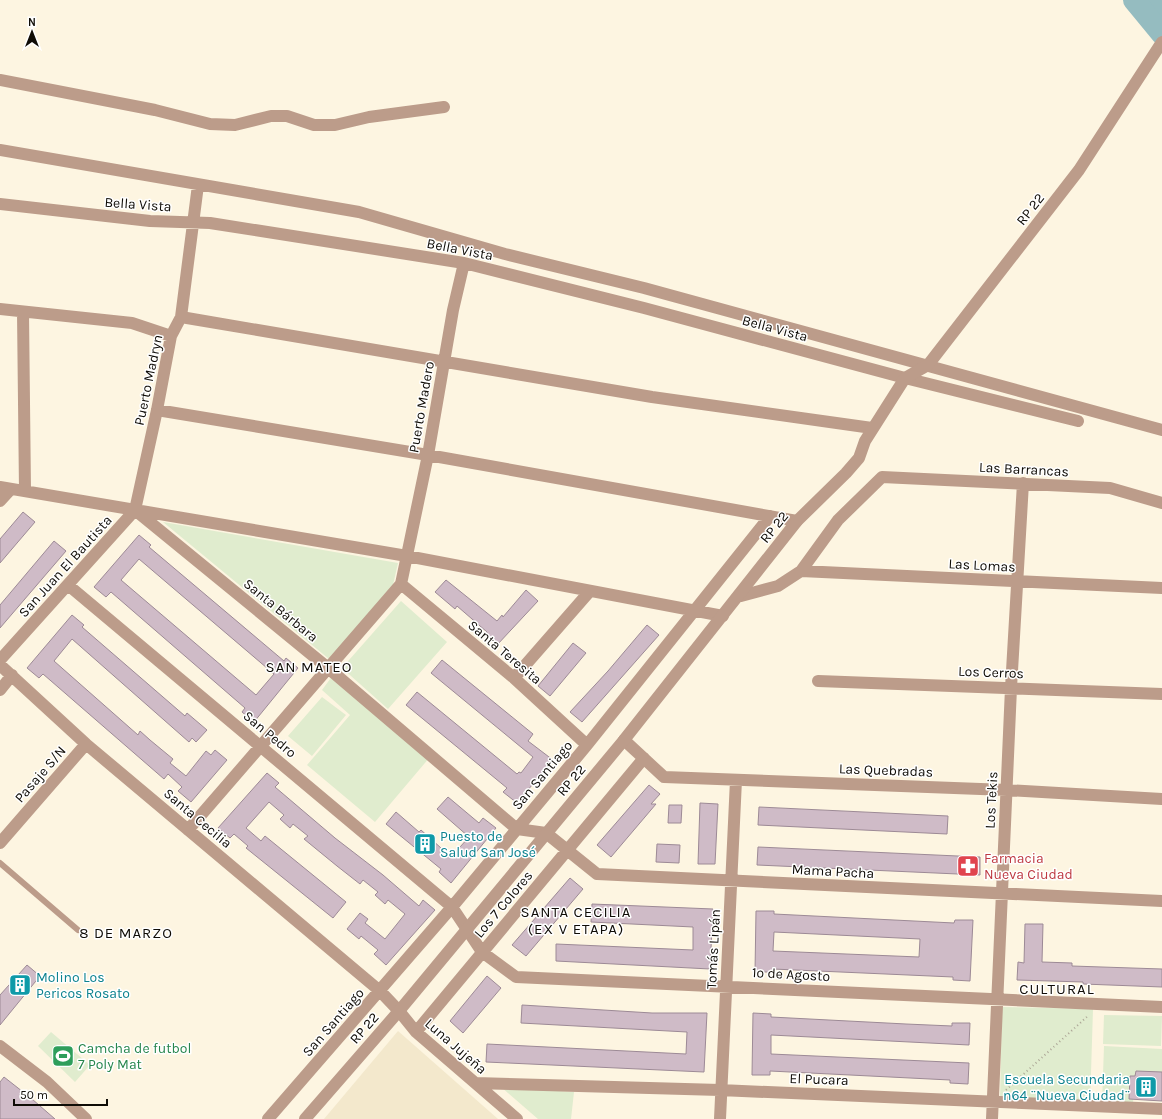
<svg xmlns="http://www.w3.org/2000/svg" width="1162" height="1119" font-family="Karla,sans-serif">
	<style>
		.built { fill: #f3e8cc }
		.green { fill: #e0ecce }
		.water { fill: #95bcc0 }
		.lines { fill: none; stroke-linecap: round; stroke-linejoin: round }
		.river { stroke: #95bcc0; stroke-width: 22 }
		.building { fill: #cfbbc7; stroke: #9d8a96; fill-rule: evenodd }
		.path { stroke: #aca696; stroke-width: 2; stroke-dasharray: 1 3; stroke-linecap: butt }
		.service { stroke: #bc9c8a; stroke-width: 6 }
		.minor { stroke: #bc9c8a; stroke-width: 12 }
		.tertiary { stroke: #bc9c8a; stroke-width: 12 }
		.labels { text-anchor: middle; stroke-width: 3; stroke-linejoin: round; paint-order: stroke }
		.street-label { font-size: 14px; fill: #0f0c06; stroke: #fff }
		.culture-label { font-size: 14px; fill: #0d838f; stroke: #fff; text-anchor: start }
		.health-label { font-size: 14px; fill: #be3a42; stroke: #fff; text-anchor: start }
		.leisure-label { font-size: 14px; fill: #27864d; stroke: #fff; text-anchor: start }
		.neighbourhood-label { font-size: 15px; letter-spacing: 1px; fill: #0f0c06; stroke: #fff }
	</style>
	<rect width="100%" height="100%" fill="#fdf5e1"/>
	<!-- built -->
	<path class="built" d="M398,1031L498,1119H324Z"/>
	<!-- green -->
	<path class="green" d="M163,522L398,563L393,585L329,659Z
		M401,601L447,642L388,709L342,668Z
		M333,675L430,757L375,822L307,765L350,715L322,690Z
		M322,697L346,715L312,756L288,736Z
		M1002,1007L1093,1009L1090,1105L1000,1103Z
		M1104,1015L1162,1016L1161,1046L1103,1044Z
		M51,1032L90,1065L75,1082L38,1046Z
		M1104,1046L1162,1049V1072L1134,1076L1133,1104L1102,1103Z
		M501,1087L574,1092L571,1119H538Z"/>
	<!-- water -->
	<path class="water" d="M1134,0H1162V34Z"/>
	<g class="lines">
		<!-- river -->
		<path class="river" d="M1134,0L1162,34"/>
	</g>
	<!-- building -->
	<path class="building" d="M23,512L35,522L0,563V539Z
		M139,535L151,545L149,547L284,661L286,658L298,668L254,722L242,712L245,708L111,592L106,597L94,587ZM139,559L274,674L256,695L121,580Z
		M54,541L66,551L0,628V605Z
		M446,580L497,621L502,615L503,617L526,590L538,601L497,645L485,635L487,632L457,606L455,609L435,592Z
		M72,615L84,625L82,627L185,716L187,713L207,730L196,742L192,738L189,742L72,639L54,661L138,735L140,731L150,740L173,759L170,763L186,776L206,751L211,755L215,750L227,760L191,802L178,791L182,787L168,774L164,779L43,674L39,678L27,668Z
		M647,625L659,635L582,722L570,712L608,671Z
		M573,643L586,653L550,696L538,686Z
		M442,660L533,734L528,741L553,760L517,803L503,792L507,788L406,705L417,692L517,774L519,772L521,773L533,757L431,673Z
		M267,773L279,783L275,787L335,838L383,875L419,906L423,900L435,910L386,965L374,954L378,950L361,936L359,939L347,929L360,913L368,919L365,923L385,939L405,914L388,900L385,904L375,895L378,892L363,880L360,884L337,866L304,839L308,836L293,824L290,828L280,819L284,815L269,802L246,828L261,841L265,836L346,902L333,918L246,848L248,846L234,834L230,838L218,828Z
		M649,785L660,794L651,804H656L611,857L597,845Z
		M448,797L479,823L483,818L496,828L451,883L439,872L441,869L386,824L396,812L419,832L421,830L451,857L469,837L437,809Z
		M700,803L718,804L715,864H698Z
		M669,805H682L681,823H668Z
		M759,807L948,816L947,834L758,825Z
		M657,844L680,845L679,863L656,862Z
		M758,847L980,857V875L757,865Z
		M570,878L583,889L526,956L512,945Z
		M592,904L713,909L710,969L556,961V944L693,950V927L591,922Z
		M756,911H774V914L954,923L955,920H973L970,981L953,980V977L773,969V972H755ZM774,932L920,939L919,957L773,951Z
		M1025,924H1043L1042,962L1072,963V966L1162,969V987L1083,984V982L1017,980L1018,962L1024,963Z
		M27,965L40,976L0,1025V995Z
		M487,976L501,988L463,1033L450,1021Z
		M522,1005L652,1013H707L704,1072L486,1062L487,1044L686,1054L687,1032L521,1023Z
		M753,1013L771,1014V1017L906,1024L952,1026V1023H970L969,1045L771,1035V1054L969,1063L968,1084L950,1083V1080L770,1071V1075H752Z
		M1136,1071L1162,1072V1101L1129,1099L1130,1076H1135Z
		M4,1077L32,1099L55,1119H0V1082Z"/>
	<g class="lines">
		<!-- path -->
		<path class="path" d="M1006,1090L1089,1015"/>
		<!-- service -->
		<path class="service" d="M0,863L78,930"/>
		<!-- minor -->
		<path class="minor" d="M0,80L155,110L210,124L235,125L271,116H287L314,125H335L369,117L444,107
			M0,150L359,212L505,254L644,288L1162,430
			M0,204L150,221L210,223L464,263L644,308L905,378L1078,421
			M0,309L132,323L171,336
			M23,313L25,491
			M181,317L652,397L872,428
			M157,410L428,455L797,521
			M0,487L407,556L723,616
			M0,501L11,489
			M135,510L328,668L517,829L546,833L597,874L1162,901
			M801,571L1162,588
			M401,584L514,678L587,745
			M68,585L452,907L482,952L516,977L1162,1007
			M741,596L778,586L801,571L838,520L882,477L1110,488L1162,503
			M0,660L135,510L157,410L171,336L181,317L198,185
			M0,665L86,744L380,991L399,1011L416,1032L517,1119
			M514,678L590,591
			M818,681L1162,694
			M0,690L12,675
			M624,740L664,777L1007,790L1162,799
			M188,830L401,584L428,455L453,310L464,263
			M0,843L86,744
			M416,1032L644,758
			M0,1046L47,1082L86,1119
			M475,1083L720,1090L1162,1109
			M268,1119L452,907L587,745L770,516
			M720,1119L736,780
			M992,1119L1011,688L1023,483"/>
		<!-- tertiary -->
		<path class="tertiary" d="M305,1119L399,1011L624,740L797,521L846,473L859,458L865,441L905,378L928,365L1079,170L1162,42"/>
	</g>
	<!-- icons -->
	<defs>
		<g id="building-square" transform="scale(1.15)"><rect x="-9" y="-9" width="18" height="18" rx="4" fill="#0f9aa8" stroke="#fff"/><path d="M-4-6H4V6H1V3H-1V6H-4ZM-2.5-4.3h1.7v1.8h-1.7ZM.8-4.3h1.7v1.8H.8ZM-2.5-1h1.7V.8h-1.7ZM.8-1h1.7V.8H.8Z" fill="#fff"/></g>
		<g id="pharmacy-square" transform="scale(1.15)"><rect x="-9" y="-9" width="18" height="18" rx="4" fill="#e0444e" stroke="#fff"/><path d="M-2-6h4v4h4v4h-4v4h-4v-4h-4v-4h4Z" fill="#fff"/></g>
		<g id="stadium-square" transform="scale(1.15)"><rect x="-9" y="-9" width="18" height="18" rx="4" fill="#2e9e5b" stroke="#fff"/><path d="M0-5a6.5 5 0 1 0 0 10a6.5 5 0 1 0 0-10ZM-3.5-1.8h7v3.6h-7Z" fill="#fff"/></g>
	</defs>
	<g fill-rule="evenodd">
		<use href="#building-square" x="425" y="844"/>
		<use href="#pharmacy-square" x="968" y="866"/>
		<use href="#building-square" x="20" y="985"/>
		<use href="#stadium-square" x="63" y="1056"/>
		<use href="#building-square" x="1146" y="1087"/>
	</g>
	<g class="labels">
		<!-- street labels -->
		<g class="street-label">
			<text transform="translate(138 204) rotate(4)" y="5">Bella Vista</text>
			<text transform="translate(1030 209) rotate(-52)" y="5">RP 22</text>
			<text transform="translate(460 249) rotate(11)" y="5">Bella Vista</text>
			<text transform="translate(775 328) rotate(15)" y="5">Bella Vista</text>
			<text transform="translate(148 380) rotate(-78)" y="5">Puerto Madryn</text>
			<text transform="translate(421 407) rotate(-80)" y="5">Puerto Madero</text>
			<text transform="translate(1024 469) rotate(3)" y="5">Las Barrancas</text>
			<text transform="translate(774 527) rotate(-51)" y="5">RP 22</text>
			<text transform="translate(982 565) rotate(3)" y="5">Las Lomas</text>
			<text transform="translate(65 566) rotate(-48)" y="5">San Juan El Bautista</text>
			<text transform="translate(281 610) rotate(39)" y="5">Santa Bárbara</text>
			<text transform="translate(505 652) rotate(40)" y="5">Santa Teresita</text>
			<text transform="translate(991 672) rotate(2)" y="5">Los Cerros</text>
			<text transform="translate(270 734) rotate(40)" y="5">San Pedro</text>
			<text transform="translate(886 770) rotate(2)" y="5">Las Quebradas</text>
			<text transform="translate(40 774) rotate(-49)" y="5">Pasaje S/N</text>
			<text transform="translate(542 775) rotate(-50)" y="5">San Santiago</text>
			<text transform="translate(571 780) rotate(-50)" y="5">RP 22</text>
			<text transform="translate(991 800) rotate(-87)" y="5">Los Tekis</text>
			<text transform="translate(198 818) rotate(40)" y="5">Santa Cecilia</text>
			<text transform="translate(833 871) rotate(3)" y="5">Mama Pacha</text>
			<text transform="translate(503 904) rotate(-50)" y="5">Los 7 Colores</text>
			<text transform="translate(713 949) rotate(-87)" y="5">Tomás Lipán</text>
			<text transform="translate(791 974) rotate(3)" y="5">1º de Agosto</text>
			<text transform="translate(333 1022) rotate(-49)" y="5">San Santiago</text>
			<text transform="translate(364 1028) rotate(-49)" y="5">RP 22</text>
			<text transform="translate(456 1046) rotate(41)" y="5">Luna Jujeña</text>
			<text transform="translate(819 1079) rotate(2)" y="5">El Pucara</text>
		</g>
		<!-- culture labels -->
		<g class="culture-label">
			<text x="440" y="841">Puesto de<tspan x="440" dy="16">Salud San José</tspan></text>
			<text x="36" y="982">Molino Los<tspan x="36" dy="16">Pericos Rosato</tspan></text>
			<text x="1130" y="1084" text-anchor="end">Escuela Secundaria<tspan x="1130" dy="16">n64 ¨Nueva Ciudad¨</tspan></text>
		</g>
		<!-- health labels -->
		<g class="health-label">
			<text x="984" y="863">Farmacia<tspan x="984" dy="16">Nueva Ciudad</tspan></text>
		</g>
		<!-- leisure labels -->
		<g class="leisure-label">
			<text x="78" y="1053">Camcha de futbol<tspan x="78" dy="16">7 Poly Mat</tspan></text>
		</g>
		<!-- neighbourhood labels -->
		<g class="neighbourhood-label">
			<text x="309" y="672">SAN MATEO</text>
			<text x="576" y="917">SANTA CECILIA<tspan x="576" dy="17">(EX V ETAPA)</tspan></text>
			<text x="126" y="938">8 DE MARZO</text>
			<text x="1057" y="994">CULTURAL</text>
		</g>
	</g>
	<!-- north arrow -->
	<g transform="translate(32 32)" stroke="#ffffff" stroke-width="3" paint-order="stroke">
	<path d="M0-3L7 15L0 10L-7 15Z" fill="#0f0c06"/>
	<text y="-6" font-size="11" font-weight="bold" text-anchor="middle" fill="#0f0c06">N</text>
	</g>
	<!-- scale -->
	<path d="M14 1099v6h93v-6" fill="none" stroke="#0f0c06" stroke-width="2"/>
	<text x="20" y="1099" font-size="12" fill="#0f0c06" stroke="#ffffff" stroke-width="3" paint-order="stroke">50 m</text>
</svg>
